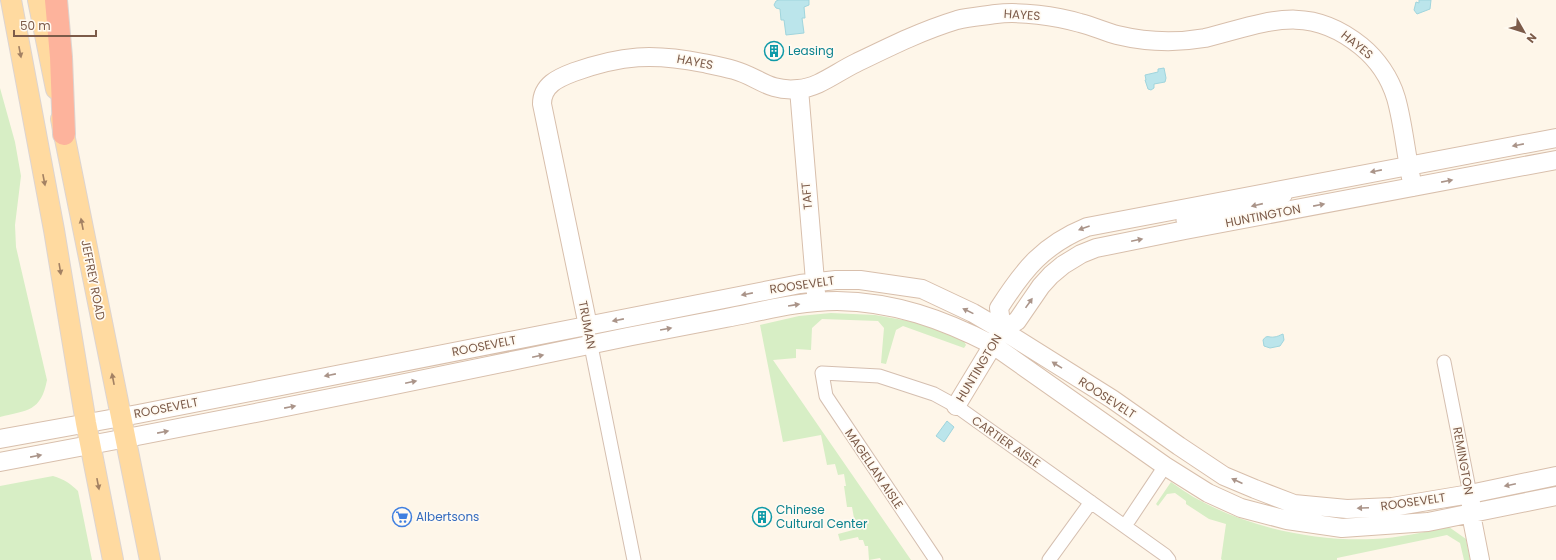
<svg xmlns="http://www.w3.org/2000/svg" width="1556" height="560" font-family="Poppins,sans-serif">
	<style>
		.green { fill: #d7eec5 }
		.water { fill: #bbe5eb; stroke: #a0d5dd }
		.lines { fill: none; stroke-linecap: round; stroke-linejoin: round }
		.street-casing { stroke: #d5bfb0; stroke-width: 15 }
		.secondary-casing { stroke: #d8bfac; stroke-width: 20 }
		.primary-casing { stroke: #ddd4d0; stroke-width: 22 }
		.highway-casing { stroke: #ddd4d0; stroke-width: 24 }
		.street { stroke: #fff; stroke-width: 13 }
		.secondary { stroke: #fff; stroke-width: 18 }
		.primary { stroke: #ffdaa0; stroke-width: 20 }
		.highway { stroke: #fdb39c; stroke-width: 22 }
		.oneway { fill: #a38163 }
		.oneway2 { fill: #aa9489 }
		.labels { text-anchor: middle; stroke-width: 3.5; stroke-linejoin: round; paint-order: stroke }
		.street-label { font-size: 12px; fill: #7c5b49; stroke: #fffaf2 }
		.culture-label { font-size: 12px; fill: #0d838f; stroke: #fffaf2; text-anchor: start }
		.shop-label { font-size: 12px; fill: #366cbe; stroke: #fffaf2; text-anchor: start }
	</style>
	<rect width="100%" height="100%" fill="#fef6e9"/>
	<!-- green -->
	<path class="green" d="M0,88L15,142L21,176L15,225L16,247L47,380C41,412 27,410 0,417Z
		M831,313L875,315L903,320L922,324L963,339L966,345L964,348L903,326L896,330L886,364L881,363L884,328L878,321L822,319L812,328L811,350L796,349V358L773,360L911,560H881L880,558L869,560L868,546H865L863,540H859L858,537L840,541L838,534L853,530L851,519L854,518L852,507H847L844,486H846L844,474L838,475L835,464L827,465L821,435L783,442L760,325L799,316Z
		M53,476C64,479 71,484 78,491L92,560H0V486Z
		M1171,482C1225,523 1307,542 1373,539C1399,538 1424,532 1449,527L1466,539L1470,560H1464L1460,543L1447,535L1337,558V560H1222L1221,559L1226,524L1209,519L1186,504V501L1175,493L1167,494L1158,506L1156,504Z"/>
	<!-- water -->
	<path class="water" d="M779,0H809V5L804,7L805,18H802L804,33L786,35L784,20H781L780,9L776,8L774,5L776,1Z
		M1419,0H1431L1430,9L1417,14L1414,10L1416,2L1419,3Z
		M1164,68L1166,78L1165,82L1154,84V88L1151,90L1148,89L1145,80H1146L1145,75L1158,72V69Z
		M1283,334L1284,340L1280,346L1270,348L1264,346L1263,340C1267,334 1269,338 1274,337C1277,337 1280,335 1283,334Z
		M947,421L954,427L944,442L936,436Z"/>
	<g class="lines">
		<!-- street casing -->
		<g class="street-casing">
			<path id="street" d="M1183,220L1258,205L1285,196
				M589,336L634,560
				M1444,362L1470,494
				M1125,526L1165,466
				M936,560L826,396L822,373L879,376L934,394L956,406L1165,555L1169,560
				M1049,560L1091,502"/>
		</g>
		<!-- secondary casing -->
		<g class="secondary-casing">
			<path id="secondary" d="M799,89L816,293
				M588,326L542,104C542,85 558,78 574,72C622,55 653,53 703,63C713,65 724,67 734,70C759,77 768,92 798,89C818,88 837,72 856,63C889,47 921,31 957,20C969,17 983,16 996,14C1020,11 1056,16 1080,23C1093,26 1105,32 1117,35C1146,42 1176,43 1205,38C1265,23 1307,2 1361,46C1377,59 1390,78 1396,98C1404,126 1406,158 1413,187
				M1002,330L999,308C1024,269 1043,245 1087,227L1556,138
				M956,406L1002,330L1017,321L1041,286L1051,275L1063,265L1081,254L1096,248L1185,230L1556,160
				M0,439L138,414L800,284L836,280H860L922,289L973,313L1002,330L1112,399L1179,446L1224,476L1255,489L1294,504L1347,509L1392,507L1470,494L1556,476
				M0,462C177,429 354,394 531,357C596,343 661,330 726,318C763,311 800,301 837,301C895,302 942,319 993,345L1165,466L1208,493L1241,508L1287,520L1342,528L1428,522L1556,496
				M1471,502V514L1480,560"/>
		</g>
		<!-- primary casing -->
		<g class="primary-casing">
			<path id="primary" d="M11,0L54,230L86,423L113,560
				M38,0L56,89
				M61,119L150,560"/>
		</g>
		<!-- highway casing -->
		<g class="highway-casing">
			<path id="highway" d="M56,0L61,57L64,134"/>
		</g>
		<!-- street -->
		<use href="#street" class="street"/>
		<!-- secondary -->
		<use href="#secondary" class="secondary"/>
		<!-- primary -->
		<use href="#primary" class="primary"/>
		<!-- highway -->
		<use href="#highway" class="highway"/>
	</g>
	<!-- one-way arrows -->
	<defs><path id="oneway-solid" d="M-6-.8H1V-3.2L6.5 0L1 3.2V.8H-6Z"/></defs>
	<g class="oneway">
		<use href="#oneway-solid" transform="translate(20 52) rotate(79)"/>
		<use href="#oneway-solid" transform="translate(44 180) rotate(79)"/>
		<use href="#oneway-solid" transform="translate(82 224) rotate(-101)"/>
		<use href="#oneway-solid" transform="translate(60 269) rotate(81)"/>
		<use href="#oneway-solid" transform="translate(113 379) rotate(-101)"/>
		<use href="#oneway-solid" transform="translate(98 484) rotate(79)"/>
	</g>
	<g class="oneway2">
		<use href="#oneway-solid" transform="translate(1518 145) rotate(169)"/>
		<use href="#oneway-solid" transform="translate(1376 171) rotate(169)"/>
		<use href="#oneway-solid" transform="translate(1447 181) rotate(-11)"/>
		<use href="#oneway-solid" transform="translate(1257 205) rotate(167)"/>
		<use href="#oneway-solid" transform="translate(1319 205) rotate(-11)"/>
		<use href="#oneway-solid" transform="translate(1084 228) rotate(160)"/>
		<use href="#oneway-solid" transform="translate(1137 240) rotate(-12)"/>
		<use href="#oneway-solid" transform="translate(747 294) rotate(169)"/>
		<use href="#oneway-solid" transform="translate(1029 303) rotate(-55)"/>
		<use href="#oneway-solid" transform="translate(794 305) rotate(-9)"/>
		<use href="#oneway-solid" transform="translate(968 311) rotate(-154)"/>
		<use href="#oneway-solid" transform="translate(618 320) rotate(169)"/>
		<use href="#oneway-solid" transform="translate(666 329) rotate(-10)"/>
		<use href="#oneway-solid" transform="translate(538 356) rotate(-12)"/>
		<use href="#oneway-solid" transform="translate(1057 365) rotate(-148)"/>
		<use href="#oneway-solid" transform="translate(330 375) rotate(169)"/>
		<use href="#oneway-solid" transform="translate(411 382) rotate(-12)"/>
		<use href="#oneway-solid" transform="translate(290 407) rotate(-11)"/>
		<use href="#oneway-solid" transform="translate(163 432) rotate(-11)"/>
		<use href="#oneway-solid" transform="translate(36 456) rotate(-11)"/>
		<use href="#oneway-solid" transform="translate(1237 481) rotate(-156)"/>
		<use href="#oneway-solid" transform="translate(1510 485) rotate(168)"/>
		<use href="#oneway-solid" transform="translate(1363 508) rotate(178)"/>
	</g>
	<!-- icons -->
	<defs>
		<g id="building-ring" transform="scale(1)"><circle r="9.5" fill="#fffaf2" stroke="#0f9aa8" stroke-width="1.5"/><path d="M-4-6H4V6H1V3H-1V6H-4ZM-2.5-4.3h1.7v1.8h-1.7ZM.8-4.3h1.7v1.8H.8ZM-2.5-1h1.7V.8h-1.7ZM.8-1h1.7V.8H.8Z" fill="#0f9aa8"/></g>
		<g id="supermarket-ring" transform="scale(1)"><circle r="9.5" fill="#fffaf2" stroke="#3f7fe0" stroke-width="1.5"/><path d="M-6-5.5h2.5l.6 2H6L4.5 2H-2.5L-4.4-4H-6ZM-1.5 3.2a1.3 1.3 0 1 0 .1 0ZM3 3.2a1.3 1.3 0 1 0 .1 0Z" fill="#3f7fe0"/></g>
	</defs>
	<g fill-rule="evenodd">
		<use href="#building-ring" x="774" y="51"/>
		<use href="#supermarket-ring" x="402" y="517"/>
		<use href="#building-ring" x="762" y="517"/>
	</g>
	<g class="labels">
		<!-- street labels -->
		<g class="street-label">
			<text transform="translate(1022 15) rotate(4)" y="4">HAYES</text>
			<text transform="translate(1357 45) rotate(39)" y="4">HAYES</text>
			<text transform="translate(695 62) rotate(11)" y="4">HAYES</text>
			<text transform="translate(807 196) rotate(-95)" y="4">TAFT</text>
			<text transform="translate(1263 216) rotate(-11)" y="4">HUNTINGTON</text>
			<text transform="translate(93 280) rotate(79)" y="4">JEFFREY ROAD</text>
			<text transform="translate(802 285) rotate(-8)" y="4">ROOSEVELT</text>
			<text transform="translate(587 325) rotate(79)" y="4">TRUMAN</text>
			<text transform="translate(484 346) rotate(-11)" y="4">ROOSEVELT</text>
			<text transform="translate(979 368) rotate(-59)" y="4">HUNTINGTON</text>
			<text transform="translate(1107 398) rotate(33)" y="4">ROOSEVELT</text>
			<text transform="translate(166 408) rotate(-11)" y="4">ROOSEVELT</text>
			<text transform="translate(1006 442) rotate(35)" y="4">CARTIER AISLE</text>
			<text transform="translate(1463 461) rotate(80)" y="4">REMINGTON</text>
			<text transform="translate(874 469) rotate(56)" y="4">MAGELLAN AISLE</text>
			<text transform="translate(1413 502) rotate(-8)" y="4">ROOSEVELT</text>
		</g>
		<!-- culture labels -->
		<g class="culture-label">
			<text x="788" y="55">Leasing</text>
			<text x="776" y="514">Chinese<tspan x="776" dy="14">Cultural Center</tspan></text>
		</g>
		<!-- shop labels -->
		<g class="shop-label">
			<text x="416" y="521">Albertsons</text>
		</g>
	</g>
	<!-- north arrow -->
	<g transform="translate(1524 32) rotate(129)" stroke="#fffaf2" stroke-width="3" paint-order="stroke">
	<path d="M0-3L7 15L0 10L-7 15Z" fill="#7c5b49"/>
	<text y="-6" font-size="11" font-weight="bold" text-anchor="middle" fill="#7c5b49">N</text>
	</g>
	<!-- scale -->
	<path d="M14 30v6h82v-6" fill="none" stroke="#7c5b49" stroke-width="2"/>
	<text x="20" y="30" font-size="12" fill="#7c5b49" stroke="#fffaf2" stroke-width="3" paint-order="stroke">50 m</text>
</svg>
